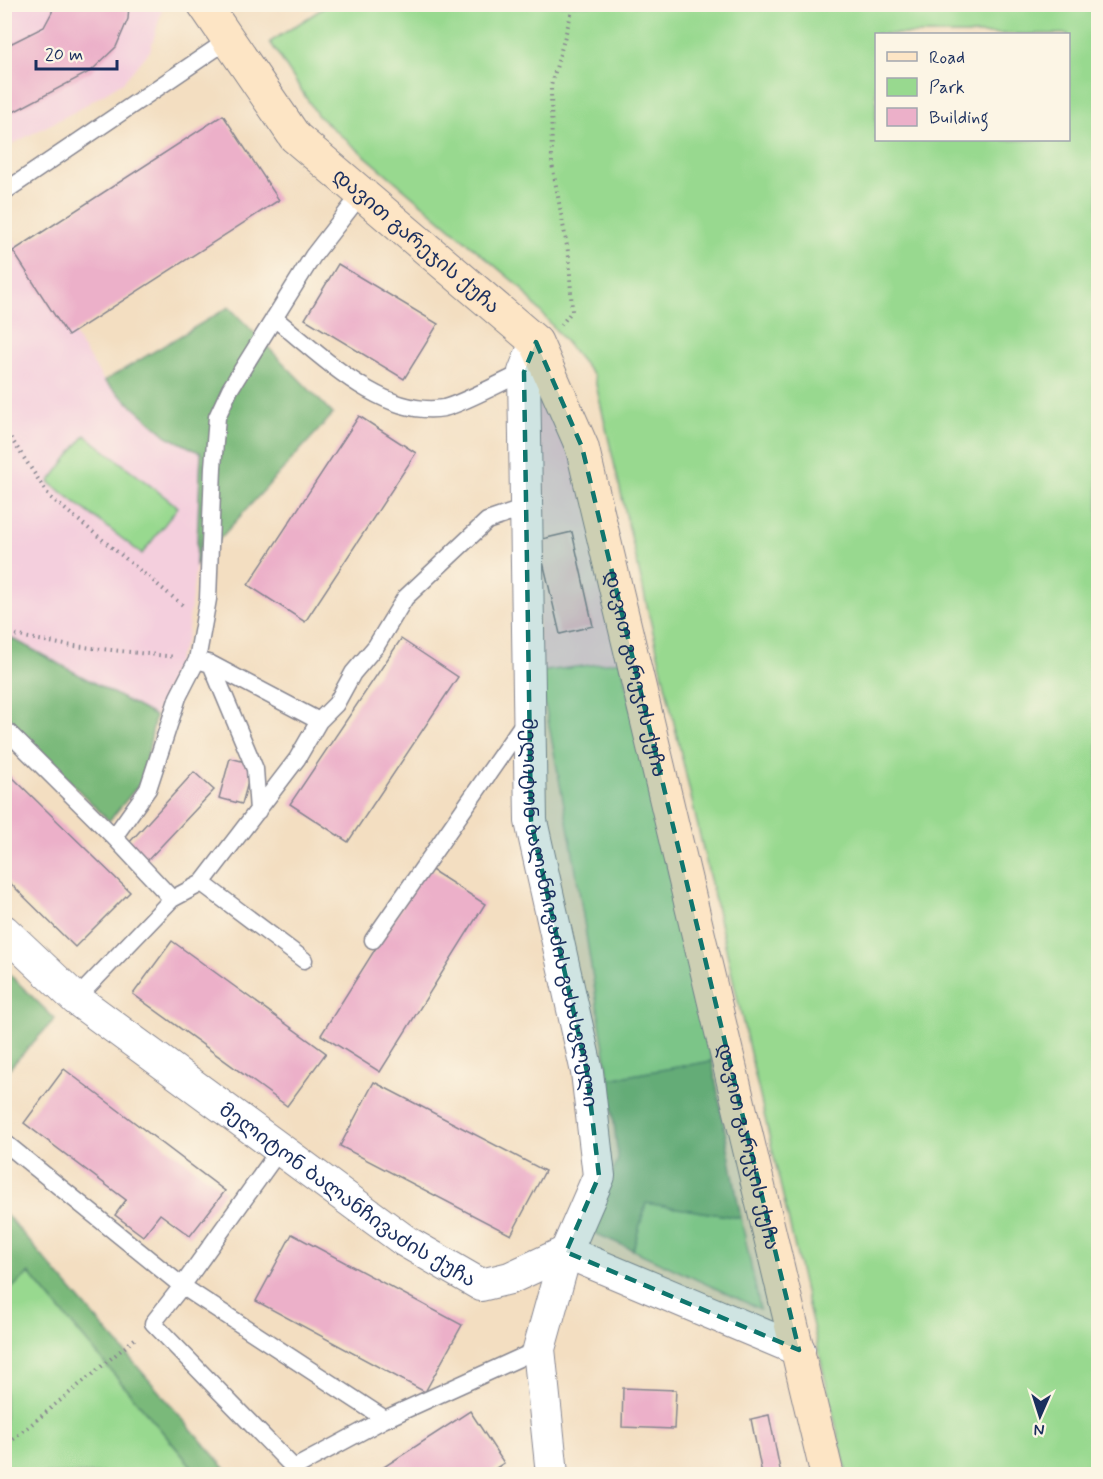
<svg xmlns="http://www.w3.org/2000/svg" width="1103" height="1479" font-family="Mynerve,'Noto Sans Georgian',sans-serif">
	<style>
		.built { fill: #f4cfdd }
		.green { fill: #98d98f; stroke: #5a8476; stroke-width: 1.5; fill-rule: evenodd }
		.forest { fill: #7ab97a; stroke: #4a746c; stroke-width: 1.5 }
		.building { fill: #ecb0c9 }
		.lines { fill: none; stroke-linecap: round; stroke-linejoin: round }
		.service-casing { stroke: #878690; stroke-width: 19 }
		.minor-casing { stroke: #878690; stroke-width: 34 }
		.secondary-casing { stroke: #878690; stroke-width: 35 }
		.path { stroke: #878690; stroke-width: 4; stroke-dasharray: 1.5 4.5; stroke-linecap: butt }
		.service { stroke: #fff; stroke-width: 16 }
		.minor { stroke: #fff; stroke-width: 32 }
		.secondary { stroke: #fde5c5; stroke-width: 33 }
		.marked { fill: #0f766e; fill-opacity: 0.2; stroke: #0f766e; stroke-width: 4.5; stroke-dasharray: 12 8; stroke-linejoin: round }
		.labels { text-anchor: middle; stroke-width: 5; stroke-linejoin: round; paint-order: stroke }
		.street-label { font-size: 20px; fill: #1b2f5e; stroke: #fcf5e5 }
	</style>
	<rect width="100%" height="100%" fill="#fcf5e5"/>
	<filter id="ink" filterUnits="userSpaceOnUse"><feTurbulence type="fractalNoise" baseFrequency=".0167" numOctaves="2"/><feDisplacementMap in="SourceGraphic" scale="12" xChannelSelector="R" yChannelSelector="G"/><feConvolveMatrix kernelMatrix="1 2 1 2 8 2 1 2 1" color-interpolation-filters="sRGB"/></filter>
	<filter id="wash" filterUnits="userSpaceOnUse"><feTurbulence type="fractalNoise" baseFrequency=".008" numOctaves="4" result="noise"/><feDisplacementMap in="SourceGraphic" scale="24" xChannelSelector="R" yChannelSelector="G"/><feGaussianBlur stdDeviation="1.35" result="paint"/><feColorMatrix in="noise" values="0 0 0 0 0 0 0 0 0 0 0 0 0 0 0 0 0 1.4 0 .05"/><feComposite in="paint" operator="in"/></filter>
	<g filter="url(#wash)">
		<rect width="100%" height="100%" fill="#f3dec1"/>
		<!-- built -->
		<path class="built" d="M5,5H159L162,10L150,51L123,82L74,112L5,148Z
			M4,224L104,381L167,436L201,453L196,565L187,637L155,716L5,634Z
			M542,377L572,442L621,661L539,672L535,414Z"/>
		<!-- green -->
		<path class="green" d="M328,5H1098V1474H847L594,376L520,287L318,116L270,42ZM1068,34V140H876V34Z
			M85,435L178,507L142,554L49,482Z
			M621,661L712,1061L609,1079L573,853L539,672Z
			M646,1203L741,1218L760,1309L633,1250Z
			M29,1273L198,1474H5L4,1294Z"/>
		<!-- forest -->
		<path class="forest" d="M229,307L333,414L196,565L201,453L167,436L104,381Z
			M4,634L155,716L143,780L109,821L5,716Z
			M5,970L55,1019L5,1073H4Z
			M712,1061L741,1218L646,1203L633,1250L590,1231L618,1159L609,1079Z
			M4,1213H5L230,1474H198L29,1273L5,1294Z"/>
		<g id="blocks">
			<!-- building -->
			<path class="building" d="M53,4H129L128,19L116,47L91,71L4,117V47L44,27L52,12Z
				M223,115L279,200L68,336L13,251Z
				M338,264L438,324L404,379L305,319Z
				M359,416L416,453L305,622L248,585Z
				M572,532L593,626L560,634L538,540Z
				M401,639L458,677L348,842L290,804Z
				M230,758L253,764L242,804L219,798Z
				M4,769L130,892L75,947L4,877Z
				M194,772L214,790L147,861L128,844Z
				M427,867L485,904L380,1072L321,1035Z
				M172,941L326,1053L287,1106L133,994Z
				M64,1069L225,1191L190,1236L160,1214L143,1236L115,1215L126,1200L24,1123Z
				M374,1082L545,1171L511,1235L340,1146Z
				M292,1234L462,1325L425,1392L256,1301Z
				M623,1388L676,1390L674,1429L622,1427Z
				M470,1411L504,1463L487,1474H373Z
				M769,1415L781,1474H762L751,1419Z"/>
		</g>
	</g>
	<g filter="url(#ink)">
		<use href="#blocks" fill-opacity="0" stroke="#878690" stroke-width="1.5"/>
		<g class="lines">
			<!-- service casing -->
			<g class="service-casing">
				<path id="service" d="M4,192L228,40
					M274,318C319,353 382,419 444,408C462,404 504,381 524,372
					M197,660L211,664L319,721L336,704L353,673L376,646L405,598L487,521L525,508
					M211,664L255,769L258,811
					M4,728L114,837
					M202,883L304,960
					M172,899L114,837L148,789L178,697L197,660L208,599L213,467L217,417L230,389L313,256L361,194
					M373,940L527,718
					M76,999L172,899L202,883L297,759L319,721
					M4,1142L182,1286L153,1323L294,1468L385,1419
					M280,1149L182,1286L385,1419L539,1349"/>
			</g>
			<!-- minor casing -->
			<g class="minor-casing">
				<g id="minor">
					<path id="s1" d="M536,342L524,372L531,821L587,1072L599,1176L566,1252L539,1349L552,1474"/>
					<path id="s2" d="M4,931L76,999L405,1241L481,1285L510,1278L566,1252L799,1350"/>
				</g>
			</g>
			<!-- secondary casing -->
			<g class="secondary-casing">
				<g id="secondary">
					<path id="s3" d="M204,4L295,137L536,342L582,447L827,1474"/>
				</g>
			</g>
			<!-- path -->
			<path class="path" d="M561,325L572,311L569,257L552,164L551,86L574,4
				M4,428L50,497L185,607
				M4,633L65,645L176,657
				M4,1447L137,1337"/>
			<!-- service -->
			<use href="#service" class="service"/>
			<!-- minor -->
			<use href="#minor" class="minor"/>
			<!-- secondary -->
			<use href="#secondary" class="secondary"/>
		</g>
	</g>
	<!-- marked area -->
	<path class="marked" d="M536,342L582,447L799,1350L566,1252L599,1176L587,1072L531,821L524,372Z"/>
	<g class="labels">
		<!-- street labels -->
		<g class="street-label">
			<text dy="7" stroke="none"><textPath href="#s3" startOffset="321">დავით გარეჯის ქუჩა</textPath></text>
			<text dy="7" stroke="none"><textPath href="#s3" startOffset="825">დავით გარეჯის ქუჩა</textPath></text>
			<text dy="7" stroke="none"><textPath href="#s1" startOffset="576">მელიტონ ბალანჩივაძის გასასვლელი</textPath></text>
			<text dy="7" stroke="none"><textPath href="#s3" startOffset="1311">დავით გარეჯის ქუჩა</textPath></text>
			<text dy="7" stroke="none"><textPath href="#s2" startOffset="434">მელიტონ ბალანჩივაძის ქუჩა</textPath></text>
		</g>
	</g>
	<!-- margin -->
	<rect width="1103" height="1479" fill="none" stroke="#fcf5e5" stroke-width="24"/>
	<!-- legend -->
	<rect x="875" y="33" width="195" height="108" fill="#fcf5e5" stroke="#a2a6af" stroke-width="1.5"/>
	<rect x="887" y="52" width="30" height="9" fill="#fde5c5" stroke="#a2a6af" stroke-width="1.5"/>
	<text x="929" y="63" font-size="18" fill="#1b2f5e">Road</text>
	<rect x="887" y="78" width="30" height="18" fill="#98d98f" stroke="#a2a6af" stroke-width="1.5"/>
	<text x="929" y="93" font-size="18" fill="#1b2f5e">Park</text>
	<rect x="887" y="108" width="30" height="18" fill="#ecb0c9" stroke="#a2a6af" stroke-width="1.5"/>
	<text x="929" y="123" font-size="18" fill="#1b2f5e">Building</text>
	<!-- north arrow -->
	<g transform="translate(1040 1416) rotate(183)" stroke="#fcf5e5" stroke-width="4.5" paint-order="stroke">
	<path d="M0-4.5L10 22L0 15L-10 22Z" fill="#1b2f5e"/>
	<text y="-9" font-size="16" font-weight="bold" text-anchor="middle" fill="#1b2f5e">N</text>
	</g>
	<!-- scale -->
	<path d="M36 60v9h81v-9" fill="none" stroke="#1b2f5e" stroke-width="3"/>
	<text x="45" y="60" font-size="18" fill="#1b2f5e" stroke="#fcf5e5" stroke-width="4.5" paint-order="stroke">20 m</text>
</svg>
